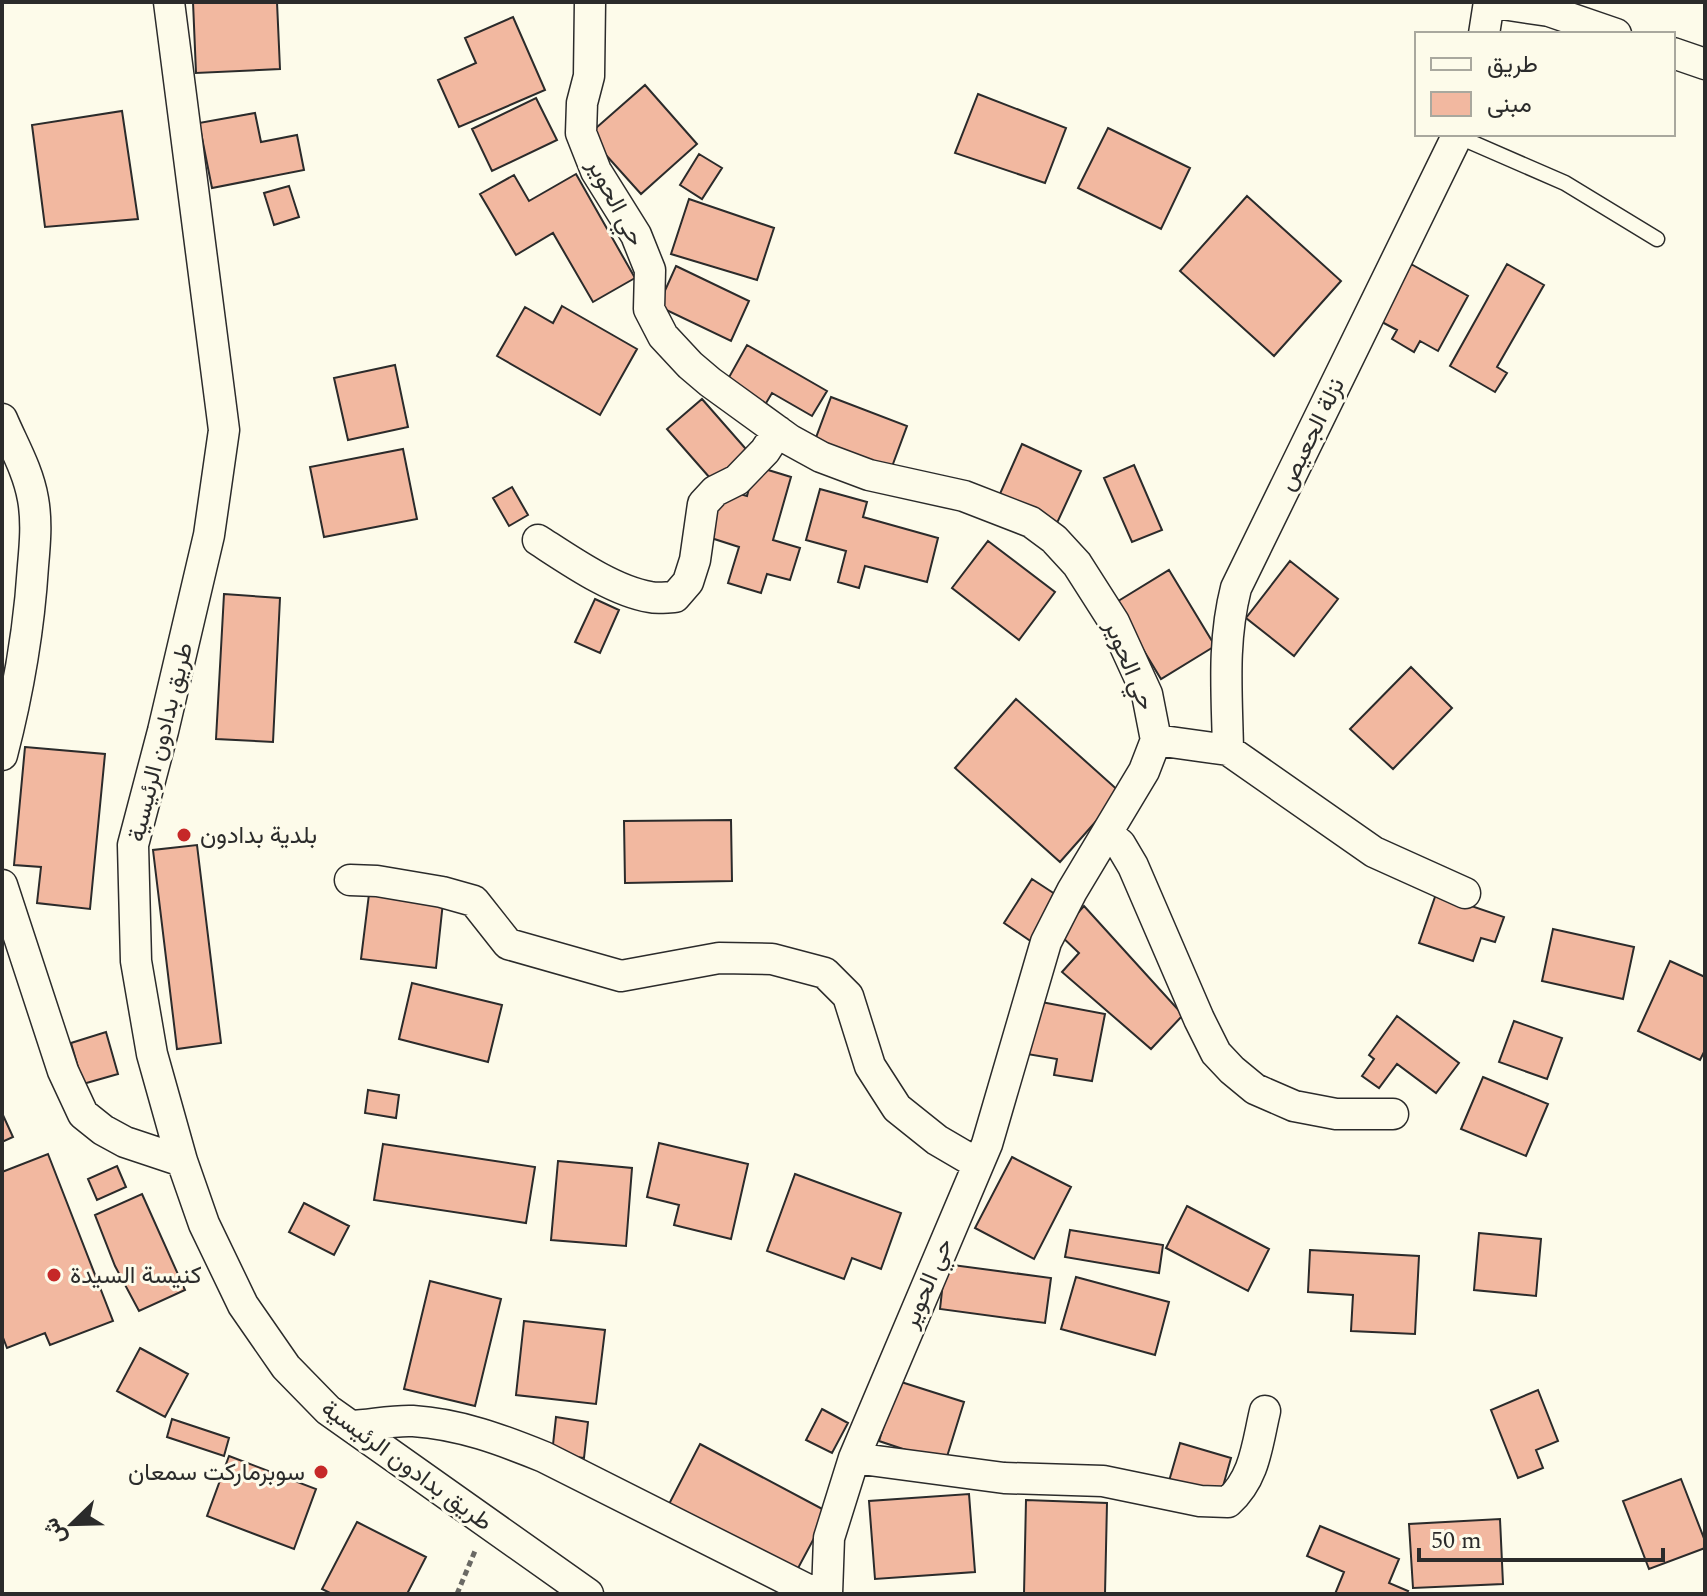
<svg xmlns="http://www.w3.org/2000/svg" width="1707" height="1596" font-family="Spectral,Vazirmatn,serif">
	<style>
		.building { fill: #f2b8a0; stroke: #2b2b2b; stroke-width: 2 }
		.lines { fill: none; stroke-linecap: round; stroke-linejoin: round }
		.service-casing { stroke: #2b2b2b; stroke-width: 17 }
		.minor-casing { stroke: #2b2b2b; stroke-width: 33 }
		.path { stroke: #6a6964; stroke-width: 5; stroke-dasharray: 6 4; stroke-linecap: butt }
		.service { stroke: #fdfbea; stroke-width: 14 }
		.minor { stroke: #fdfbea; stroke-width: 30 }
		.poi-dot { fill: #c62828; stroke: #fdfbea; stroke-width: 3 }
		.labels { text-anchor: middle; stroke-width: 6; stroke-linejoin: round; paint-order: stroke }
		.street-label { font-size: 24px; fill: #2b2b2b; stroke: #fdfbea }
		.poi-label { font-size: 24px; fill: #2b2b2b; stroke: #fdfbea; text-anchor: start }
	</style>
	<rect width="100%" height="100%" fill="#fdfbea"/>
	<!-- building -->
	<path class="building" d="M193,2H277L280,69L196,73Z
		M513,17L545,90L459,127L438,80L476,63L465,38Z
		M645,85L697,144L641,194L588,135Z
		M978,94L1066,128L1045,183L955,153Z
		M536,98L557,140L492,171L472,129Z
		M122,111L138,219L45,227L32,125Z
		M255,113L261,142L297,135L304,170L212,188L199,123Z
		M1108,128L1190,168L1161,229L1078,188Z
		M699,154L722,168L702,199L680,185Z
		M576,174L635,278L593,302L553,233L516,255L480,194L514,175L529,201Z
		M289,186L299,217L274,225L264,193Z
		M1247,196L1341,281L1274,356L1180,271Z
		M689,199L774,228L757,280L671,254Z
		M1411,264L1468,296L1438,351L1420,341L1414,352L1392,339L1397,330L1380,321Z
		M1507,264L1544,285L1497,367L1507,373L1495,392L1450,366Z
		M676,266L749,301L731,341L658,306Z
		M562,306L637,349L600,415L497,356L525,307L553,323Z
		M747,345L827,391L812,416L772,393L762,410L723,388Z
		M395,365L408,427L348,440L334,378Z
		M831,397L907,426L890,472L814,443Z
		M702,399L752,456L717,486L667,429Z
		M1022,444L1081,471L1057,523L999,496Z
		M403,449L417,519L324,537L310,467Z
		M1134,465L1162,530L1132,542L1104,478Z
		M755,466L791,477L773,540L800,548L790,580L767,574L761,593L728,583L739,547L708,537L722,489L747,496Z
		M512,487L528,515L509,526L493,498Z
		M820,489L867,502L863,517L938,538L927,582L865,566L859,588L838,582L846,551L806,540Z
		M988,541L1055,592L1019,640L952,588Z
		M1290,561L1338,599L1294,656L1246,618Z
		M1169,570L1215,646L1161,679L1115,603Z
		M224,594L280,598L273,742L216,739Z
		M595,599L619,610L600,653L575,642Z
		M1411,667L1452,708L1393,769L1350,729Z
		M1016,699L1121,793L1060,862L955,768Z
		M25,747L105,754L90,909L37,903L41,867L14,865Z
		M731,820L732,881L625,883L624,821Z
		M197,845L221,1043L177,1049L153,850Z
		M1032,879L1061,898L1032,942L1004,923Z
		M369,894L443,902L436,968L361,959Z
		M1436,894L1504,917L1495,942L1481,938L1473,961L1419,943Z
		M1084,906L1183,1015L1151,1049L1062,972L1079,953L1059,934Z
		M1553,929L1634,947L1623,999L1542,981Z
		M1670,961L1705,977V1050L1700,1060L1638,1031Z
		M412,983L502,1005L488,1062L399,1039Z
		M1036,1001L1105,1014L1092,1081L1054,1075L1057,1059L1027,1054Z
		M1397,1016L1459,1063L1436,1093L1397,1064L1379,1088L1362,1076L1374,1059L1369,1055Z
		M1514,1021L1562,1038L1547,1079L1499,1062Z
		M106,1032L118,1074L83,1084L71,1043Z
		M1483,1077L1548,1104L1526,1156L1461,1129Z
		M368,1090L399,1095L396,1118L365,1113Z
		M2,1113L13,1137L2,1142Z
		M659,1143L748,1164L731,1239L674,1225L679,1205L647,1197Z
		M383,1144L535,1167L526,1223L374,1200Z
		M48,1154L113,1321L50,1345L45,1333L7,1348L2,1335V1172Z
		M1012,1157L1071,1187L1034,1259L975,1228Z
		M558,1161L632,1168L626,1246L551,1240Z
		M117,1166L126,1187L97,1200L88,1179Z
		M795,1174L901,1213L881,1269L852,1258L844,1279L767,1251Z
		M142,1194L185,1290L139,1311L115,1266L95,1215Z
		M304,1203L349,1226L334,1255L289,1232Z
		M1187,1206L1269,1249L1248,1291L1166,1248Z
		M1070,1230L1163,1245L1159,1273L1065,1257Z
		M1479,1233L1541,1239L1536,1296L1474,1290Z
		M1310,1250L1419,1256L1415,1334L1351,1331L1353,1295L1308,1292Z
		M945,1264L1051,1278L1045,1323L940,1309Z
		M1076,1277L1169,1302L1155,1355L1061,1329Z
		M430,1281L501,1299L475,1406L404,1389Z
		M524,1321L605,1330L596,1404L516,1395Z
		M140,1348L188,1374L165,1417L117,1391Z
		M898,1381L964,1402L945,1463L879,1441Z
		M1538,1390L1558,1441L1536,1450L1543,1468L1518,1478L1491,1410Z
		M822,1409L848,1423L832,1453L806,1440Z
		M556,1417L588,1422L584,1458L552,1454Z
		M172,1419L229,1438L224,1456L167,1437Z
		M1180,1443L1231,1458L1220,1497L1169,1481Z
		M700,1444L828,1512L796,1572L669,1504Z
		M229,1456L316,1489L294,1549L207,1516Z
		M1681,1479L1705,1541V1548L1649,1569L1623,1501Z
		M969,1494L975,1572L875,1579L869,1501Z
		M1026,1500L1107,1503L1105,1594H1024Z
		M1500,1519L1503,1584L1413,1588L1409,1524Z
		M357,1522L426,1557L407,1594H332L322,1589Z
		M1320,1526L1399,1559L1389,1583L1408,1591L1406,1594H1335L1344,1572L1307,1556Z"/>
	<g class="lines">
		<!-- service casing -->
		<g class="service-casing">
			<path id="service" d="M1457,136L1565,183L1657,239"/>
		</g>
		<!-- minor casing -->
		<g class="minor-casing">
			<path id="minor" d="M169,2L224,430L209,535L163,731L133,845L136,961L152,1054L182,1161L204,1224L243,1305L286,1367L328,1410L588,1594
				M590,2L589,76L582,103L581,133L596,171L636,235L650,270L649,309L663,336L690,365L710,382L790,440L821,457L869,475L964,496L1031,522L1054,539L1077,564L1114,622L1147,694L1156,740L1144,771L1072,891L1046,942L987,1144L854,1458L829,1538L827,1594
				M1489,2L1549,11L1616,34
				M1484,34L1489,2
				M1673,53L1705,64
				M2,419C13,445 28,470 33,499C37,521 35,544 33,566C29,630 18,693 2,755
				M538,540C569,560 613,591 650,597C658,599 667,597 675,597L688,582L695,560L703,504L715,491L737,480L765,451L778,431
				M1156,740L1228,750L1374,852L1465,893
				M1228,750C1227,694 1222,643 1236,588L1458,134
				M1107,833L1120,844L1133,866L1199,1019L1216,1053L1232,1070L1255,1089L1294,1106L1336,1114H1393
				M350,880L377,881L442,892L474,901L508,944L621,976L719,958L772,959L825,973L848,996L870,1066L897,1108L937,1140L978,1164
				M2,885L63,1071L83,1114L103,1130L125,1142L182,1161
				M351,1426C371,1425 393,1420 413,1421C460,1424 502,1440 544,1457L816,1594
				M854,1458L1004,1478L1103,1481L1200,1501L1228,1502C1255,1478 1257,1445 1265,1411"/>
		</g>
		<!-- path -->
		<path class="path" d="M457,1594L475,1551"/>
		<!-- service -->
		<use href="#service" class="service"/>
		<!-- minor -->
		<use href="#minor" class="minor"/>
	</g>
	<!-- markers -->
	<g class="poi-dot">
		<circle cx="184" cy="835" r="8"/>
		<circle cx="54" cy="1275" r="8"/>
		<circle cx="321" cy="1472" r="8"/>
	</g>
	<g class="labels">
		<!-- street labels -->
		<g class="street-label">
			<text transform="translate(616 202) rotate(62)" y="8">حي الحوير</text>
			<text transform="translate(1311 434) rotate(-64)" y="8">نزلة الجعيص</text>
			<text transform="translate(1130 665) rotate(67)" y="8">حي الحوير</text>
			<text transform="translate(160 742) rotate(-76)" y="8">طريق بدادون الرئيسية</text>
			<text transform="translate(927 1283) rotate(-67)" y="8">حي الحوير</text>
			<text transform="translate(407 1465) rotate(36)" y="8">طريق بدادون الرئيسية</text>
		</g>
		<!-- poi labels -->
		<g class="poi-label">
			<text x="200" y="843">بلدية بدادون</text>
			<text x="70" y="1283">كنيسة السيدة</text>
			<text x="305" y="1480" text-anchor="end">سوبرماركت سمعان</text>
		</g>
	</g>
	<!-- border -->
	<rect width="1707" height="1596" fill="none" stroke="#2b2b2b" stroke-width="8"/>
	<!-- legend -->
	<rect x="1415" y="32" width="260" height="104" fill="#fdfbea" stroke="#a9a89e" stroke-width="2"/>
	<rect x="1431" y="58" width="40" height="12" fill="#fdfbea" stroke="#a9a89e" stroke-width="2"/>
	<text x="1487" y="72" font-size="24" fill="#2b2b2b">طريق</text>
	<rect x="1431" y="92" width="40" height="24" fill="#f2b8a0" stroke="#a9a89e" stroke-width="2"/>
	<text x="1487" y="112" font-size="24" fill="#2b2b2b">مبنى</text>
	<!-- north arrow -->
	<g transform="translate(72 1524) rotate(247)" stroke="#fdfbea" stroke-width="6" paint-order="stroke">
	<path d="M0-6L14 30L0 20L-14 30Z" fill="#2b2b2b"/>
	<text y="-12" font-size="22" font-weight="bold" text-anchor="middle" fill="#2b2b2b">ش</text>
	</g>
	<!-- scale -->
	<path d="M1419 1548v12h244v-12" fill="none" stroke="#2b2b2b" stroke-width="4"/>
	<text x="1431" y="1548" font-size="24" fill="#2b2b2b" stroke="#fdfbea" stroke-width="6" paint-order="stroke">50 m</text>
</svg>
